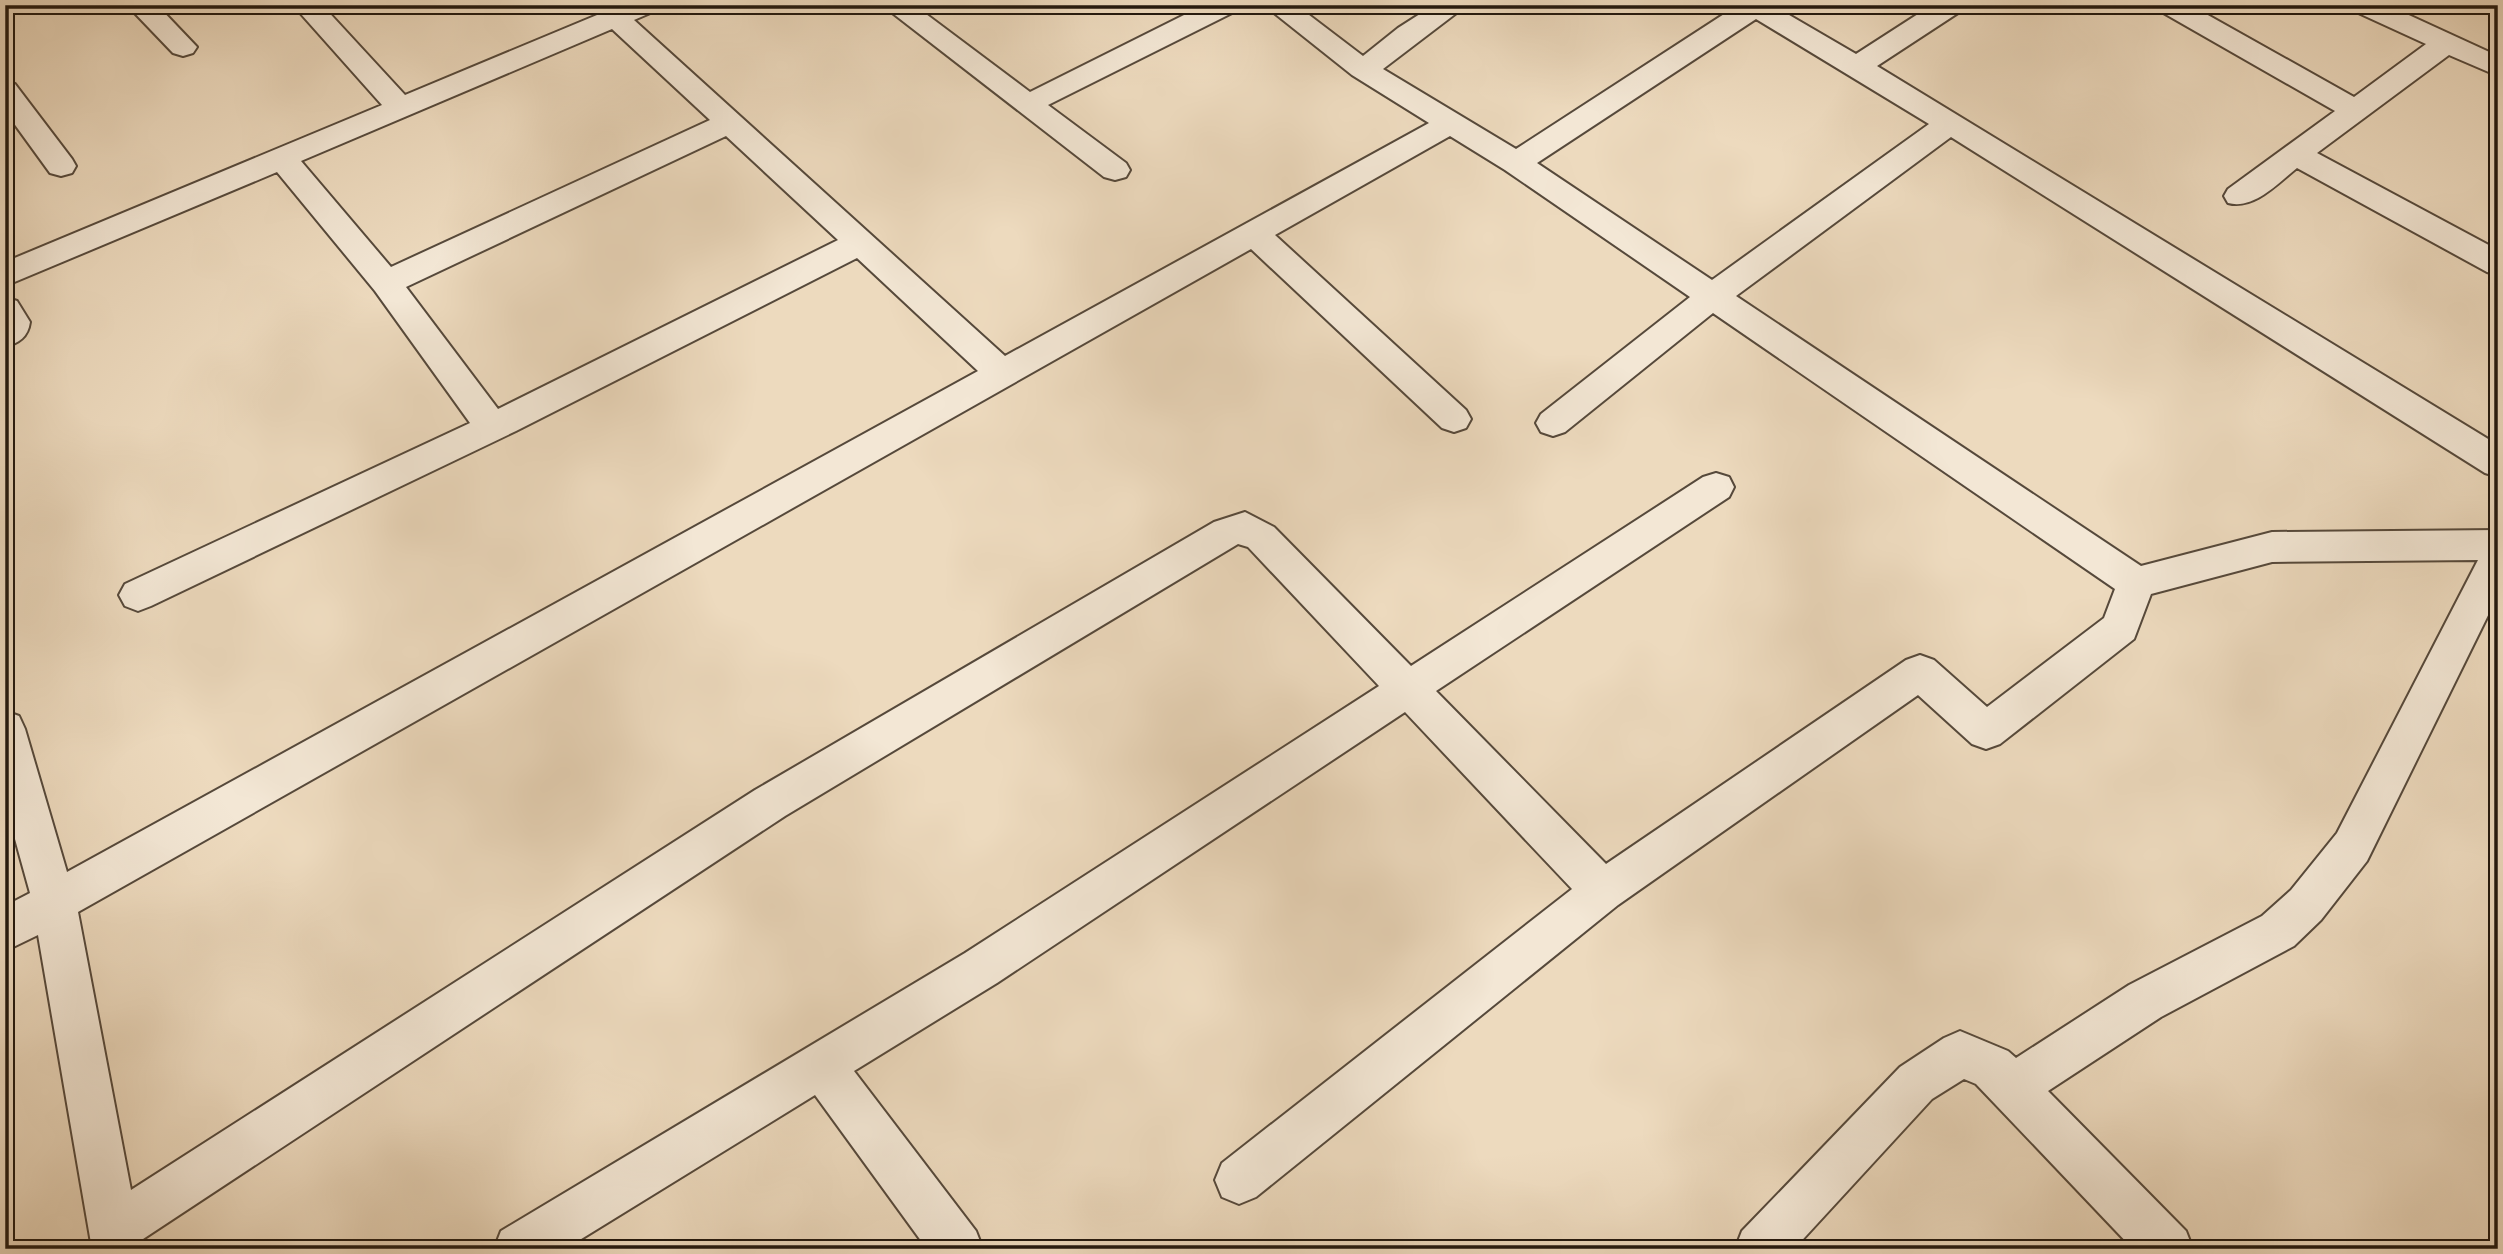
<svg xmlns="http://www.w3.org/2000/svg" width="2503" height="1254" font-family="'IM FELL Double Pica',serif">
	<style>
		.lines { fill: none; stroke-linecap: round; stroke-linejoin: round }
		.minor-casing { stroke: #56493b; stroke-width: 4 }
		.minor { fill: #f3e7d5; fill-rule: evenodd }
	</style>
	<rect width="100%" height="100%" fill="#eddabe"/>
	<filter id="stains"><feTurbulence type="fractalNoise" baseFrequency=".00286" numOctaves="4"/><feColorMatrix values="0 0 0 0 .2 0 0 0 0 .09 0 0 0 0 .02 0 0 0 .5 -.17"/></filter>
	<radialGradient id="worn" r=".72"><stop offset=".6" stop-color="#630" stop-opacity="0"/><stop offset="1" stop-color="#630" stop-opacity=".3"/></radialGradient>
	<g class="lines">
		<!-- minor casing -->
		<g class="minor-casing">
			<path id="minor" d="M127,5H157L197,47L193,53L183,56L173,53Z
				M293,5H322L405,95L597,15L588,5H659L655,11L634,20L1005,356L1429,123L1352,75L1264,5H1296L1363,56L1398,28L1434,5H1467L1383,69L1516,149L1738,5H1772L1856,54L1932,5H1965L1961,11L1877,66L2498,445V477L2485,473L1951,137L1736,296L2141,566L2272,532L2498,530V595L2367,861L2321,920L2294,946L2161,1017L2048,1091L2186,1231L2193,1249H2133L1976,1084L1964,1079L1932,1099L1794,1249H1735L1742,1231L1900,1067L1944,1038L1960,1031L2008,1051L2016,1058L2129,985L2262,916L2291,890L2337,833L2478,560L2272,562L2151,594L2134,639L2000,744L1986,749L1972,744L1918,695L1618,905L1256,1197L1239,1204L1222,1197L1215,1180L1222,1163L1572,889L1405,712L997,983L854,1071L976,1231L983,1249H927L815,1095L565,1249H494L501,1231L965,953L1379,686L1248,547L1238,544L785,816L140,1241L142,1249H92L38,935L5,951V906L30,893L5,803V711L19,716L25,729L67,872L978,371L857,258L516,431L151,606L138,611L125,606L119,595L125,584L470,423L375,291L277,172L5,286V262L382,105ZM1756,19L1929,124L1712,280L1537,163ZM612,29L710,120L391,267L301,161ZM726,136L838,240L498,409L406,287ZM1450,136L1505,170L1690,297L1541,414L1536,423L1541,432L1553,436L1565,432L1713,313L2115,589L2104,618L1987,707L1934,660L1920,655L1906,660L1606,864L1436,691L1729,497L1734,487L1729,477L1716,473L1703,477L1411,666L1274,527L1245,512L1214,522L755,790L131,1190L78,912L1251,249L1442,428L1454,432L1466,428L1471,419L1466,410L1275,235Z
				M882,5H914L1030,92L1204,5H1240L1236,11L1048,105L1126,163L1130,170L1126,177L1115,180L1104,177Z
				M2156,5H2190L2354,97L2426,44L2354,11L2350,5H2387L2498,56V76L2449,55L2317,153L2498,250V275L2487,272L2297,168C2278,183 2254,210 2228,203L2224,196L2228,189L2335,111L2160,11Z
				M5,81L15,84L72,159L76,166L72,173L61,176L50,173L5,111Z
				M5,297L17,301L30,322C28,337 19,343 5,347Z"/>
		</g>
		<!-- minor -->
		<use href="#minor" class="minor"/>
	</g>
	<!-- margin -->
	<rect width="2503" height="1254" fill="none" stroke="#eddabe" stroke-width="28"/>
	<rect x="7" y="7" width="2489" height="1240" fill="none" stroke="#23190f" stroke-width="3.5"/>
	<rect x="14" y="14" width="2475" height="1226" fill="none" stroke="#23190f" stroke-width="2"/>
	<rect width="100%" height="100%" filter="url(#stains)"/>
	<rect width="100%" height="100%" fill="url(#worn)"/>
</svg>
